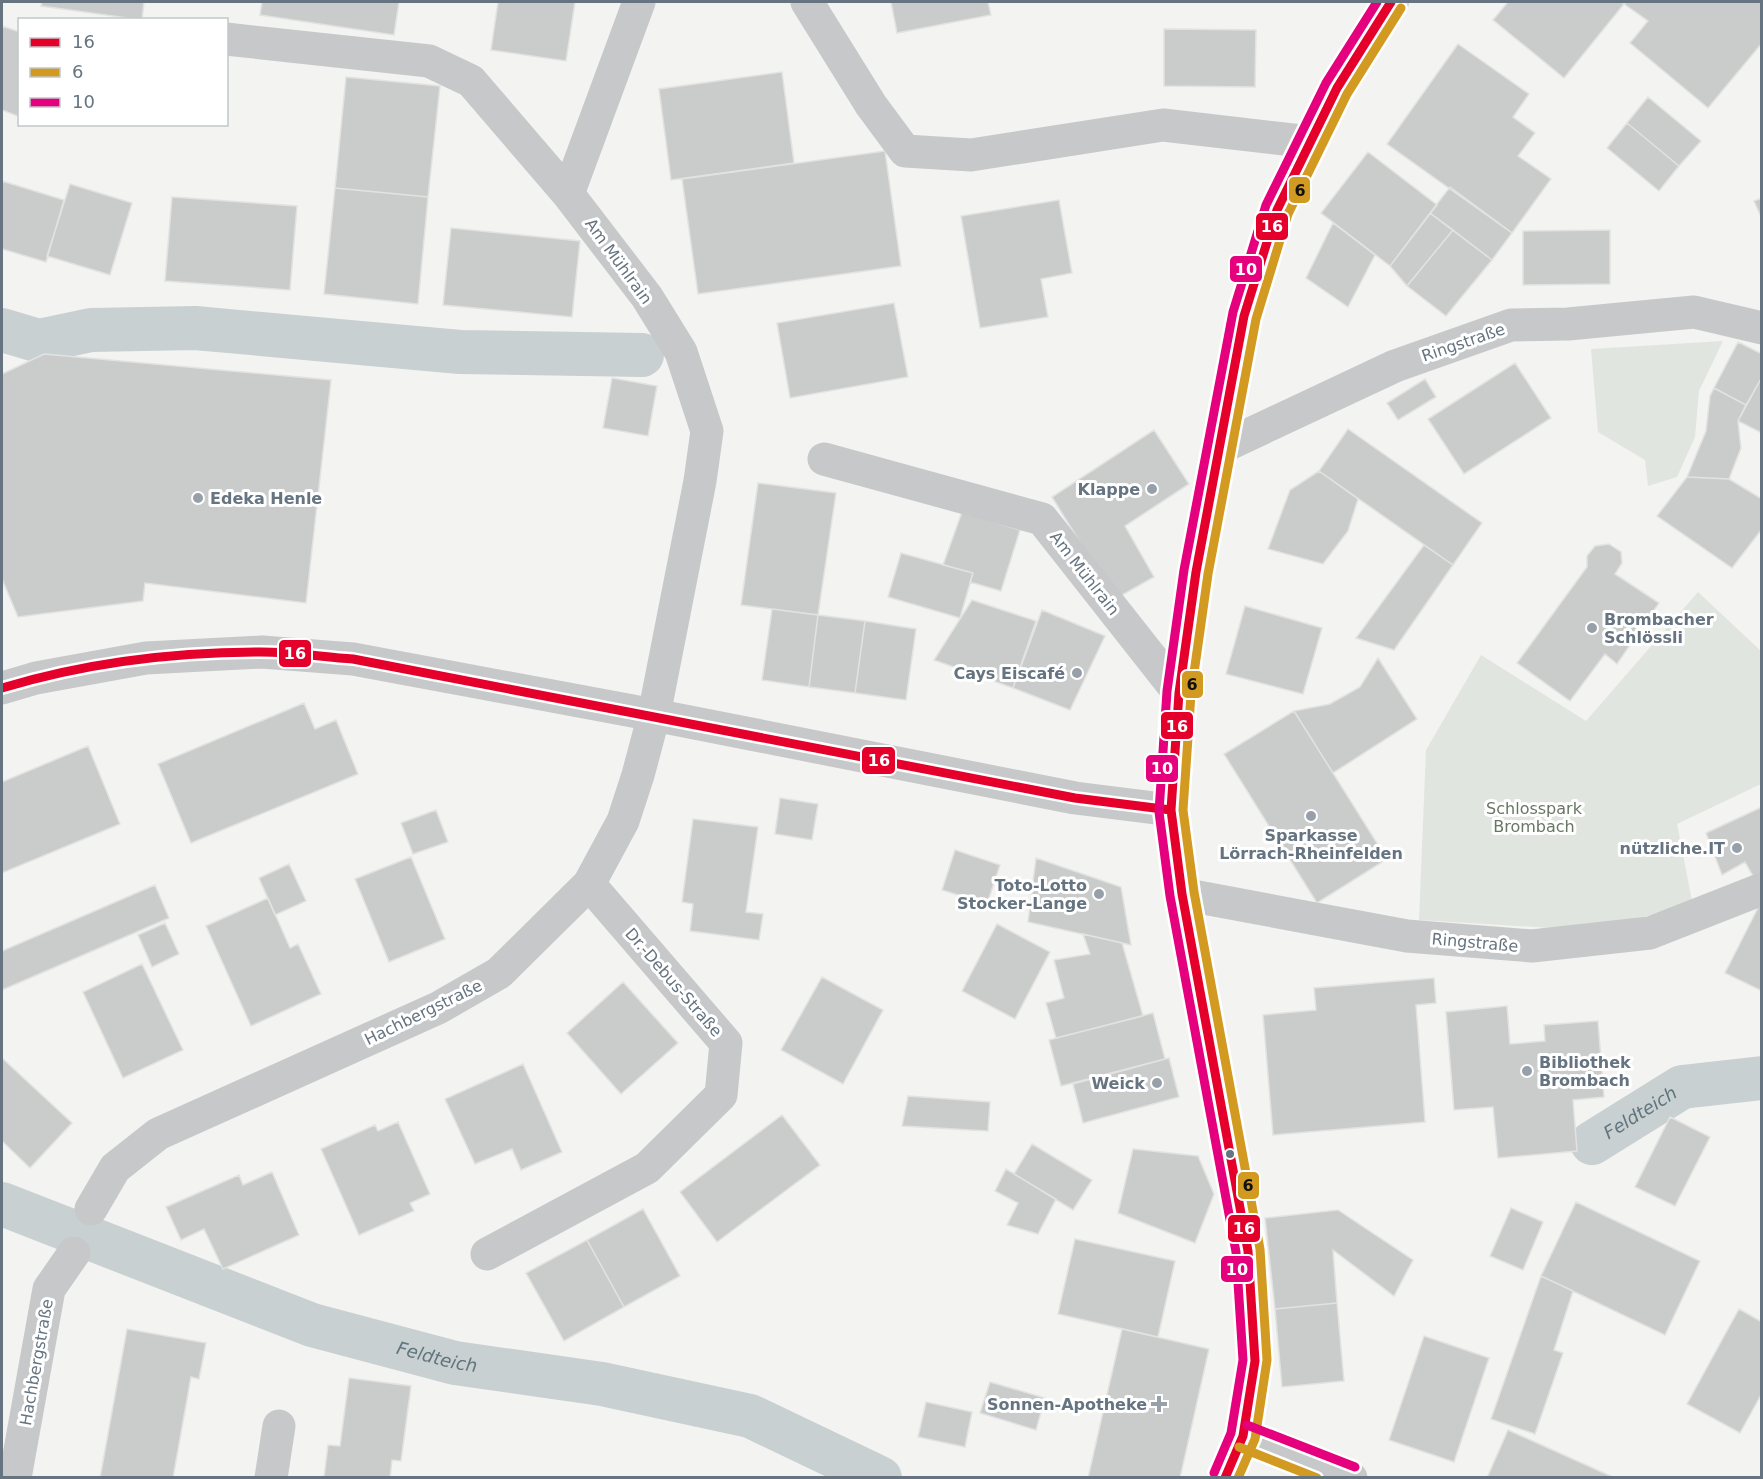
<svg xmlns="http://www.w3.org/2000/svg" width="1763" height="1479" font-family="'DejaVu Sans',sans-serif">
	<style>
		.green { fill: #e1e5df }
		.lines { fill: none; stroke-linecap: round; stroke-linejoin: round }
		.canal { stroke: #c8d0d2; stroke-width: 44 }
		.building { fill: #cacccc; stroke: #e2e2e1; stroke-width: 1.5 }
		.major-casing { stroke: #d0d1d1; stroke-width: 36 }
		.minor { stroke: #c7c8c9; stroke-width: 33 }
		.major { stroke: #dddedd; stroke-width: 33 }
		.bus-1-casing { stroke: #fff; stroke-width: 14 }
		.bus-2-casing { stroke: #fff; stroke-width: 14 }
		.bus-3-casing { stroke: #fff; stroke-width: 14 }
		.bus-1 { stroke: #e4002b; stroke-width: 9 }
		.bus-2 { stroke: #d29a20; stroke-width: 9 }
		.bus-3 { stroke: #e5007d; stroke-width: 9 }
		.poi-dot { fill: #97a0a8; stroke: #fff; stroke-width: 2 }
		.bus-dot { fill: #657480; stroke: #fff; stroke-width: 2 }
		.labels { text-anchor: middle; stroke-width: 6; stroke-linejoin: round; paint-order: stroke }
		.street-label { font-size: 16px; fill: #657480; stroke: #fff }
		.poi-label { font-size: 16px; font-weight: bold; fill: #657480; stroke: #fff; text-anchor: end }
		.park-label { font-size: 16px; fill: #677763; stroke: #fff }
		.water-label { font-size: 18px; font-style: italic; fill: #60757d; stroke: #fff }
		.line-badge { stroke: #fff; stroke-width: 2 }
		.badge-label { font-size: 16px; text-anchor: middle; font-weight: bold; fill: #fff }
		.pale-badge-label { font-size: 16px; text-anchor: middle; font-weight: bold; fill: #111 }
	</style>
	<rect width="100%" height="100%" fill="#f3f3f1"/>
	<!-- green -->
	<path class="green" d="M1723,341L1699,391L1695,437L1677,477L1648,486L1645,460L1598,432L1591,349Z
		M1698,592L1761,651V784L1677,824L1693,906L1584,930L1419,920L1426,750L1481,655L1586,721Z"/>
	<g class="lines">
		<!-- canal -->
		<g class="canal">
			<path d="M2,330L39,341L91,330L195,328L460,352L642,355"/>
			<path id="s1" d="M1592,1143L1682,1087L1762,1078"/>
			<path id="s2" d="M2,1204L312,1325L455,1363L602,1384L750,1416L880,1478"/>
		</g>
	</g>
	<!-- building -->
	<path class="building" d="M42,2H144L142,20L41,6Z
		M262,2H399L394,35L260,15Z
		M498,2H575L566,61L491,50Z
		M891,2H988L991,15L897,33Z
		M1508,2H1622L1624,4L1564,78L1493,20Z
		M1626,2H1762V43L1708,108L1630,43L1648,21L1624,4Z
		M2,26L20,32V117L2,110Z
		M1164,29L1256,30L1255,87L1164,86Z
		M1458,44L1529,94L1513,117L1535,133L1518,156L1551,179L1512,233L1387,144Z
		M782,72L794,163L671,180L659,89Z
		M346,77L440,86L428,197L335,188Z
		M1648,97L1701,141L1679,166L1627,123Z
		M1627,123L1679,166L1659,191L1607,148Z
		M885,151L901,266L698,294L682,179Z
		M1368,152L1437,205L1390,266L1321,213Z
		M2,181L64,200L46,262L2,249Z
		M70,184L132,203L110,275L47,256Z
		M1450,187L1512,233L1492,260L1430,213Z
		M335,188L428,197L418,304L324,294Z
		M172,197L297,206L290,290L165,281Z
		M1762,198V219L1754,201Z
		M1059,200L1072,273L1041,279L1048,317L980,328L961,216Z
		M1430,213L1453,230L1407,286L1390,266Z
		M1333,223L1375,255L1348,307L1306,278Z
		M451,228L580,241L572,317L443,305Z
		M1453,230L1492,260L1446,316L1407,286Z
		M1610,230V284L1523,285V231Z
		M894,303L908,377L790,398L777,323Z
		M1738,342L1762,354V377L1746,405L1714,388Z
		M44,354L331,380L306,603L145,583L143,601L18,617L2,579V374Z
		M1515,363L1551,418L1464,474L1428,419Z
		M1762,377V433L1738,421Z
		M612,378L657,386L648,436L603,428Z
		M1425,379L1436,397L1398,420L1387,403Z
		M1714,388L1746,405L1738,421L1741,448L1729,479L1687,477L1706,431L1710,396Z
		M1348,429L1482,523L1453,565L1319,471Z
		M1154,430L1189,484L1125,526L1154,577L1115,599L1052,497Z
		M1319,471L1358,499L1348,531L1323,564L1268,549L1290,490Z
		M1687,477L1729,479L1762,499V529L1732,568L1657,516Z
		M758,483L836,493L818,615L741,605Z
		M962,512L1020,530L1001,591L970,582L973,573L943,565Z
		M1609,544L1621,552L1622,563L1615,574L1659,603L1617,664L1605,654L1570,701L1517,663L1587,567V556L1595,546Z
		M1424,545L1453,565L1394,650L1356,638Z
		M901,553L973,573L960,618L888,597Z
		M972,600L1036,621L1013,688L934,660Z
		M1245,606L1322,628L1303,694L1226,674Z
		M772,609L818,615L809,687L762,680Z
		M1042,610L1105,636L1070,710L1013,688Z
		M818,615L865,621L855,693L809,687Z
		M865,621L916,629L906,700L855,693Z
		M1378,658L1417,719L1333,773L1294,711L1330,704L1360,687Z
		M304,703L315,729L336,720L358,774L191,843L158,764Z
		M1294,711L1387,859L1317,903L1224,754Z
		M88,746L120,824L2,873V782Z
		M780,798L818,804L812,840L775,834Z
		M1762,807V873L1753,876L1745,862L1722,875L1706,833Z
		M436,810L448,842L413,854L401,823Z
		M693,819L758,827L746,912L763,914L759,940L690,931L693,904L682,902Z
		M955,850L1000,865L987,904L942,890Z
		M411,857L445,939L389,962L355,879Z
		M1036,858L1121,887L1131,945L1028,922Z
		M289,864L306,901L275,915L259,878Z
		M155,885L169,918L2,990V951Z
		M268,898L290,948L298,944L321,994L251,1026L206,926Z
		M1762,900V991L1725,973Z
		M165,923L179,954L152,967L138,935Z
		M997,924L1050,952L1015,1019L962,991Z
		M1083,934L1122,943L1143,1016L1056,1038L1046,1003L1064,998L1054,960L1090,954Z
		M142,964L183,1050L123,1078L83,992Z
		M822,977L883,1010L843,1084L781,1050Z
		M1434,978L1436,1003L1416,1005L1425,1122L1273,1135L1263,1015L1316,1010L1314,988Z
		M623,982L678,1043L621,1094L567,1033Z
		M1507,1006L1510,1044L1545,1041L1544,1025L1598,1021L1604,1097L1573,1100L1577,1151L1498,1158L1493,1107L1454,1110L1446,1012Z
		M1153,1013L1165,1059L1061,1086L1049,1040Z
		M2,1058L72,1123L30,1168L2,1141Z
		M1169,1058L1179,1097L1083,1123L1073,1084Z
		M523,1064L562,1152L521,1170L512,1149L475,1164L445,1099Z
		M908,1096L990,1102L988,1131L902,1126Z
		M782,1115L820,1165L717,1242L680,1192Z
		M1670,1117L1710,1137L1675,1206L1635,1187Z
		M398,1122L430,1194L410,1203L414,1211L359,1235L321,1149L375,1125L378,1131Z
		M1032,1144L1092,1180L1073,1210L1014,1174Z
		M1133,1149L1198,1156L1214,1194L1195,1243L1118,1213Z
		M1006,1169L1056,1199L1038,1234L1007,1225L1018,1203L995,1191Z
		M272,1172L299,1235L223,1269L204,1229L181,1240L166,1207L239,1175L243,1185Z
		M1576,1202L1700,1261L1665,1335L1541,1276Z
		M1511,1208L1543,1222L1523,1270L1490,1256Z
		M643,1209L680,1276L624,1307L587,1240Z
		M1338,1210L1413,1260L1394,1296L1333,1250L1337,1303L1275,1309L1265,1218Z
		M1075,1239L1175,1261L1158,1337L1058,1314Z
		M587,1240L624,1307L564,1341L526,1273Z
		M1541,1276L1573,1291L1554,1350L1563,1353L1535,1434L1491,1419Z
		M1337,1303L1344,1381L1282,1387L1275,1309Z
		M1739,1309L1762,1322V1393L1740,1433L1687,1404Z
		M127,1329L206,1343L199,1379L191,1377L173,1478H100Z
		M1122,1329L1209,1349L1180,1478H1088Z
		M1424,1336L1489,1358L1454,1462L1389,1440Z
		M349,1378L411,1386L401,1461L392,1460L390,1478H324L328,1445L340,1446Z
		M990,1382L1045,1398L1036,1430L980,1413Z
		M926,1402L972,1412L965,1447L918,1437Z
		M1508,1430L1615,1478H1487Z"/>
	<g class="lines">
		<!-- major casing -->
		<g class="major-casing">
			<path id="major" d="M1225,1478L1243,1436L1255,1361L1248,1251L1182,894L1171,810L1179,693L1196,572L1244,316L1277,210L1337,88L1391,2"/>
		</g>
		<!-- minor -->
		<path class="minor" d="M807,2L871,105L905,151L971,155L1163,125L1310,142
			M568,194L639,2
			M1218,449L1395,366L1511,325L1568,324L1694,312L1762,328
			M824,459L1042,519L1179,693
			M2,688L36,678L146,658L262,652L353,659L654,715L1075,798L1171,810
			M1182,894L1407,936L1532,946L1650,933L1762,889
			M91,1209L115,1168L158,1134L438,1008L499,973L589,884L623,821L638,775L654,715L700,481L707,431L681,352L647,297L568,194L471,81L429,61L226,39
			M487,1254L647,1168L721,1095L726,1043L589,884
			M1243,1436L1351,1478
			M15,1478L49,1289L74,1253
			M271,1478L279,1426"/>
		<!-- major -->
		<use href="#major" class="major"/>
		<!-- bus-1 casing -->
		<g class="bus-1-casing">
			<path id="bus-1" d="M2,688C85,663 174,652 261,652C292,652 323,657 353,659L1075,798L1171,810
				M1225,1478L1243,1436L1255,1361L1248,1251L1182,894L1171,810L1179,693L1196,572L1244,316L1277,210L1337,88L1391,2"/>
		</g>
		<!-- bus-2 casing -->
		<g class="bus-2-casing">
			<path id="bus-2" d="M1239,1447L1317,1478
				M1238,1478L1255,1439L1267,1360L1260,1249L1194,892L1183,810L1191,694L1208,574L1256,319L1288,214L1347,94L1401,8"/>
		</g>
		<!-- bus-3 casing -->
		<g class="bus-3-casing">
			<path id="bus-3" d="M1247,1425L1355,1467
				M1214,1473L1231,1433L1243,1360L1236,1252L1170,896L1159,812L1167,691L1184,570L1233,312L1266,205L1326,83L1377,2"/>
		</g>
		<!-- bus-1 -->
		<use href="#bus-1" class="bus-1"/>
		<!-- bus-2 -->
		<use href="#bus-2" class="bus-2"/>
		<!-- bus-3 -->
		<use href="#bus-3" class="bus-3"/>
	</g>
	<!-- markers -->
	<g class="poi-dot">
		<circle cx="1152" cy="489" r="6"/>
		<circle cx="198" cy="498" r="6"/>
		<circle cx="1592" cy="628" r="6"/>
		<circle cx="1077" cy="673" r="6"/>
		<circle cx="1311" cy="816" r="6"/>
		<circle cx="1737" cy="848" r="6"/>
		<circle cx="1099" cy="894" r="6"/>
		<circle cx="1527" cy="1071" r="6"/>
		<circle cx="1157" cy="1083" r="6"/>
		<path d="M1156 1395h6v6h6v6h-6v6h-6v-6h-6v-6h6z"/>
	</g>
	<circle class="bus-dot" cx="1230" cy="1154" r="5"/>
	<g class="labels">
		<!-- street labels -->
		<g class="street-label">
			<text transform="translate(619 261) rotate(54)" y="6">Am Mühlrain</text>
			<text transform="translate(1463 342) rotate(-19)" y="6">Ringstraße</text>
			<text transform="translate(1085 573) rotate(52)" y="6">Am Mühlrain</text>
			<text transform="translate(1475 942) rotate(5)" y="6">Ringstraße</text>
			<text transform="translate(674 982) rotate(49)" y="6">Dr.-Debus-Straße</text>
			<text transform="translate(423 1012) rotate(-26)" y="6">Hachbergstraße</text>
			<text transform="translate(36 1362) rotate(-80)" y="6">Hachbergstraße</text>
		</g>
		<!-- poi labels -->
		<g class="poi-label">
			<text x="1140" y="495">Klappe</text>
			<text x="210" y="504" text-anchor="start">Edeka Henle</text>
			<text x="1604" y="625" text-anchor="start">Brombacher<tspan x="1604" dy="18">Schlössli</tspan></text>
			<text x="1065" y="679">Cays Eiscafé</text>
			<text x="1311" y="841" text-anchor="middle">Sparkasse<tspan x="1311" dy="18">Lörrach-Rheinfelden</tspan></text>
			<text x="1725" y="854">nützliche.IT</text>
			<text x="1087" y="891">Toto-Lotto<tspan x="1087" dy="18">Stocker-Lange</tspan></text>
			<text x="1539" y="1068" text-anchor="start">Bibliothek<tspan x="1539" dy="18">Brombach</tspan></text>
			<text x="1145" y="1089">Weick</text>
			<text x="1147" y="1410">Sonnen-Apotheke</text>
		</g>
		<!-- park labels -->
		<g class="park-label">
			<text x="1534" y="814">Schlosspark<tspan x="1534" dy="18">Brombach</tspan></text>
		</g>
		<!-- water labels -->
		<g class="water-label">
			<text dy="6" stroke="none"><textPath href="#s1" startOffset="57">Feldteich</textPath></text>
			<text dy="6" stroke="none"><textPath href="#s2" startOffset="462">Feldteich</textPath></text>
		</g>
	</g>
	<g class="line-badge">
		<rect x="1288" y="176" width="23" height="28" rx="6" fill="#d29a20"/>
		<rect x="1255" y="212" width="34" height="29" rx="6" fill="#e4002b"/>
		<rect x="1229" y="255" width="34" height="28" rx="6" fill="#e5007d"/>
		<rect x="278" y="639" width="34" height="29" rx="6" fill="#e4002b"/>
		<rect x="1181" y="670" width="23" height="29" rx="6" fill="#d29a20"/>
		<rect x="1160" y="711" width="34" height="29" rx="6" fill="#e4002b"/>
		<rect x="861" y="746" width="35" height="29" rx="6" fill="#e4002b"/>
		<rect x="1145" y="754" width="34" height="29" rx="6" fill="#e5007d"/>
		<rect x="1237" y="1171" width="23" height="29" rx="6" fill="#d29a20"/>
		<rect x="1227" y="1214" width="34" height="29" rx="6" fill="#e4002b"/>
		<rect x="1220" y="1255" width="34" height="28" rx="6" fill="#e5007d"/>
	</g>
	<g class="badge-label">
		<text x="1272" y="232">16</text>
		<text x="1246" y="275">10</text>
		<text x="295" y="659">16</text>
		<text x="1177" y="732">16</text>
		<text x="879" y="766">16</text>
		<text x="1162" y="774">10</text>
		<text x="1244" y="1234">16</text>
		<text x="1237" y="1275">10</text>
	</g>
	<g class="pale-badge-label">
		<text x="1300" y="196">6</text>
		<text x="1192" y="690">6</text>
		<text x="1248" y="1191">6</text>
	</g>
	<!-- border -->
	<rect width="1763" height="1479" fill="none" stroke="#657480" stroke-width="6"/>
	<!-- legend -->
	<rect x="18" y="18" width="210" height="108" fill="#ffffff" stroke="#c1c7cc" stroke-width="1.5"/>
	<rect x="30" y="38" width="30" height="9" fill="#e4002b" stroke="#c1c7cc" stroke-width="1.5"/>
	<text x="72" y="48" font-size="18" fill="#657480">16</text>
	<rect x="30" y="68" width="30" height="9" fill="#d29a20" stroke="#c1c7cc" stroke-width="1.5"/>
	<text x="72" y="78" font-size="18" fill="#657480">6</text>
	<rect x="30" y="98" width="30" height="9" fill="#e5007d" stroke="#c1c7cc" stroke-width="1.5"/>
	<text x="72" y="108" font-size="18" fill="#657480">10</text>
</svg>
